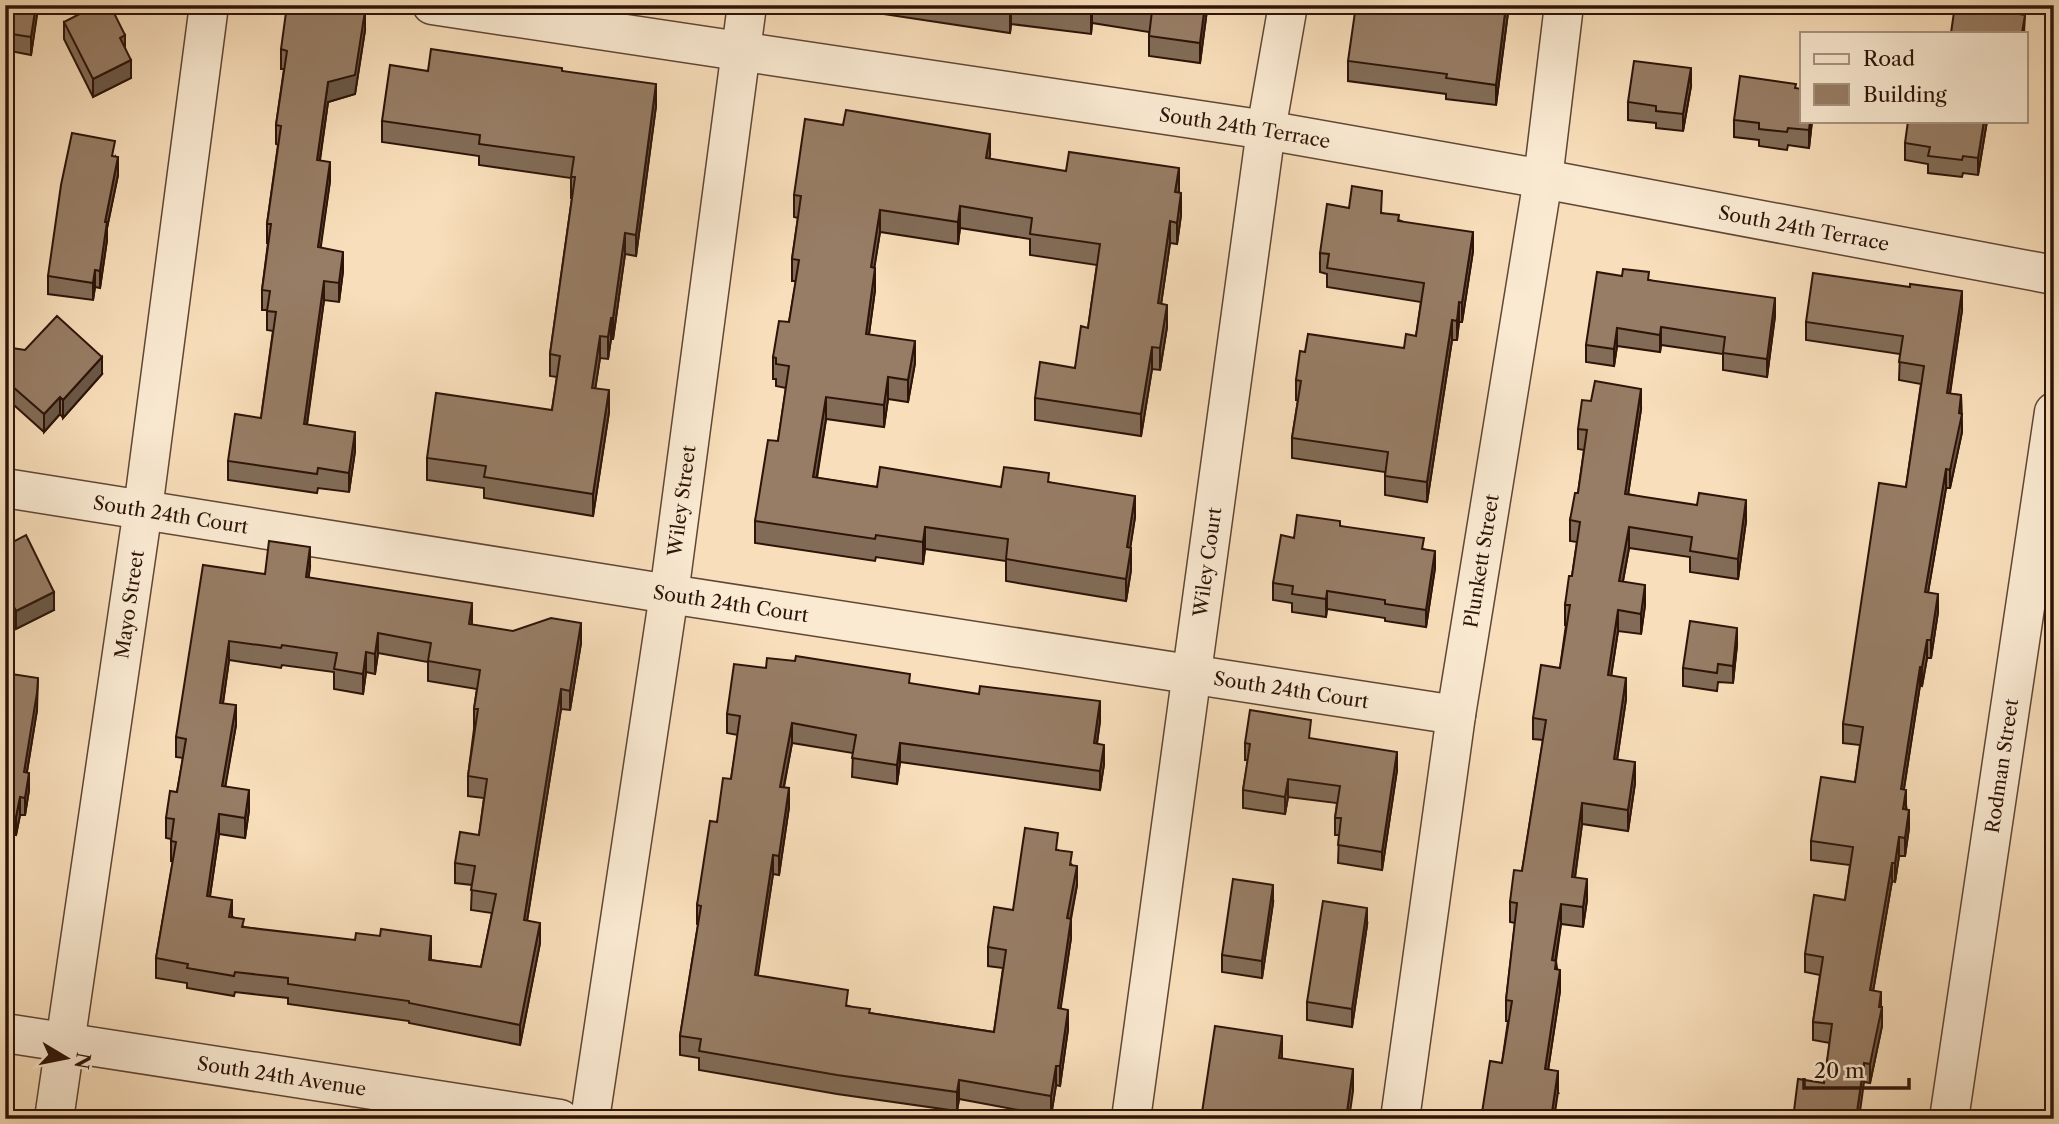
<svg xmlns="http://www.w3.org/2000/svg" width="2059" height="1124" font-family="'Libre Caslon Text',serif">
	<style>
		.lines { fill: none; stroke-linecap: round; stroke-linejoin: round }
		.street-casing { stroke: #604635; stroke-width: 41 }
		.street { stroke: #faead2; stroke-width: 38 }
		.wall { fill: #826c57; stroke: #2d1409; stroke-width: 2; fill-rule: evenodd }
		.shaded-wall { fill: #6a5847; stroke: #2d1409; stroke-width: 2 }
		.building { fill: #977d65; stroke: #2d1409; stroke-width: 2; fill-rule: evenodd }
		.labels { text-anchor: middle; stroke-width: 5; stroke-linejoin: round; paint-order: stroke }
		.street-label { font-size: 19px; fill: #2d1409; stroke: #faead2 }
	</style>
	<rect width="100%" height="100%" fill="#f8deba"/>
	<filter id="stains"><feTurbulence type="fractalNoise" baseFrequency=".00286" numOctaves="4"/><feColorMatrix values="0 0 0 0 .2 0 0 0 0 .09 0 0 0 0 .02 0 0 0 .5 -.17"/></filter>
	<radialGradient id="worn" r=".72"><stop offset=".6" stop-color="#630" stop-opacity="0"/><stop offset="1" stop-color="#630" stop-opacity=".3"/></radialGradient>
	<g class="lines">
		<!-- street casing -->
		<g class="street-casing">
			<g id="street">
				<path id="s1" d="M432,5L1266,130L1543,179L2054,275"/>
				<path id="s2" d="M5,488L669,594L1456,715"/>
				<path id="s3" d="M5,1033L560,1119"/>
				<path id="s4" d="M54,1119L143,509L209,5"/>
				<path id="s5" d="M590,1119L669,594L747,5"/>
				<path id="s6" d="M1131,1119L1266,130L1288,5"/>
				<path id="s7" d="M1400,1119L1456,715L1543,179L1564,5"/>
				<path id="s8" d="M1949,1119L2054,412"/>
			</g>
		</g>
		<!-- street -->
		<use href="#street" class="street"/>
	</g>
	<!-- wall -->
	<path class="wall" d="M5,5H38L31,55L5,50Z
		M830,5H1214L1213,10H1207L1200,63L1149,56V32L1092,23L1091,34L1011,24L1010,33L830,6Z
		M1509,5L1496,105L1446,99V94L1348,81V61Z
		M64,22L125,48L131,78L93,97L64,39Z
		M365,30L355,94L328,102L320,160L330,181L320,248L343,271L339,302L324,300L307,425L355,451L349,492L318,488L317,493L228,480V461L261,418L273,331L267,330V310H262V290L268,243H267V224L278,145L276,144V125L284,69H281V49Z
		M428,71H562L656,106L636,256L625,254L613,339H611L608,359L600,358L595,389L609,412L593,516L484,498V488L427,480V458L552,410L557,377L550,376V354L572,198H571V178L479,165V156L382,142V121Z
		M1691,86L1683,131L1656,128V123L1628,120V102Z
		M1796,89L1802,121H1812L1809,148L1788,145L1787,150L1759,146V140L1734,137V120Z
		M1987,121L1978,175L1963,173L1962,177L1928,173V164L1905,160V143Z
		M990,155L989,159L1179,190L1181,215L1177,244L1170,243L1161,304L1167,327L1160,370L1152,369L1141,436L1035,420V398L1075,368L1088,328L1097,265L1030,255V239L960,228L958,244L880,232L874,268L875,290L869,334L915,363L908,402L888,399L884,427L826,419L817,478L877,487H1001L1049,482L1135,517L1130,548L1131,570L1126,601L1006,581V561L925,549L923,564L876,557L875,561L755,543V521L778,441L786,388L776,386V379H773V357L789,322L796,281H792V259L798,218L794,217V195Z
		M115,157L118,175L107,228V240L100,288L95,287L93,300L48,294V276Z
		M1382,213L1473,251L1462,322H1459L1457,340H1452L1427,502L1385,495V472L1292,458V438L1298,400H1296V380L1305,352L1404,348L1416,336L1421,302L1327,287V274L1320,272V253Z
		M1649,280L1775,316L1767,377L1723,370V354L1661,345L1660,352L1617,346L1614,366L1586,362V345Z
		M1962,310L1950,394L1961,395L1962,432L1950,488H1946L1928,592L1938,612L1931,658H1927L1922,686L1920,685L1904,789L1909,828L1905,856H1899L1895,882L1892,881L1873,991L1881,1007L1882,1026L1870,1083L1864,1082L1824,1083L1830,1043L1813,1040V1022L1820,975L1805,972V954L1845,900L1850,865L1811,860V841L1855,782L1860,745L1843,743V724L1906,487L1921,384L1899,380L1900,354L1806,340V322Z
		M5,347L102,374L63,418L60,414L44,432L5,397Z
		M1641,409L1628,494L1746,521L1738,579L1690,572V557L1629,548L1623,581L1645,605L1641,634L1618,631L1611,676L1626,699L1617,760L1635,783L1628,831L1582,824L1575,878L1587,900L1583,927L1561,924L1556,961L1560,991L1548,1070L1558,1092L1502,1063L1508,1021H1506V1000L1515,923L1510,922V902L1522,871L1543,740L1533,739V718L1560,668L1566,625H1565V605L1572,576L1577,542L1570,541V520L1578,493L1584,450L1578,449V429Z
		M1340,526L1424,549L1435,568L1426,627L1385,621V618L1327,609L1326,617L1292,612V603L1273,600V583L1294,538Z
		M5,546L54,610L16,629L5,606Z
		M310,567L308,578L472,625L581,643L570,710L561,709L527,920L540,943L520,1045L409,1023V1021L288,1004V998L235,992L234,996L187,988V983L156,978V958L173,861H171V839L166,838V818L177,792L183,758L176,757V737L265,574ZM378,653L428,662V681L477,689L474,709V729L468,776V796L484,798L479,835L455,863V883L472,885L471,910L492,913L481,967L431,960V956L244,927L210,896L219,834L245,838L249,810L225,786L236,725L223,703L229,660L281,668L282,665L334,672V689L363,694L366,672L375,674Z
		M1737,645L1733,683L1718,682L1717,691L1683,686V668Z
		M766,668L910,684L1100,721L1097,744L1104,764L1100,790L900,762L897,784L852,777L853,753L792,743L784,787L789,807L779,875L773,874L757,976L870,1013L994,1032L1003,968L988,966V947L1013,910L1058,850L1072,865L1077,885L1071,919V938L1060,1009L1068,1029L1060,1086L1056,1085L1051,1116L959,1099L957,1111L837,1094L699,1070V1058L680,1055V1036L698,925L697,924V905L717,822L731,779L738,735L727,733V714Z
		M5,673L37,710L27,772L29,790L25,815H20L16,835L5,833Z
		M1311,739L1397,770L1382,870L1338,863L1339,835H1335V818L1337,803L1288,797L1285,814L1243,808V790L1248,760H1245V743Z
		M1273,903L1262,978L1222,972V955Z
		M1367,925L1352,1027L1307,1020V1002Z
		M2054,980V1028L2050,1027V1008Z
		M2054,1035V1119L2047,1109L2046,1108V1089Z"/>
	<!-- shaded-wall -->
	<path class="shaded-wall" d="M36,5H38V9L31,55V37Z
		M1011,5V24L1010,33V12Z
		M1092,5V23L1091,34V14Z
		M1205,5H1207V10L1200,63V43Z
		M1506,5H1509L1496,105V85Z
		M365,11V30L355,94L328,102L317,179V160L328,82Z
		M2025,15L2024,33H2022Z
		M125,35V53L120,38Z
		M131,60V78L93,97V79Z
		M1691,68V86L1683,131V114Z
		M656,84V106L636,256V235Z
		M1810,121H1812L1809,148V130Z
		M1984,121H1987L1978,175V158Z
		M990,134V155L986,180V158Z
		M118,157V175L107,228V240L100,288V271L105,222Z
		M330,162V181L318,267V247Z
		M1179,168V190L1175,214V192Z
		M1181,193V215L1177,244V223Z
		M960,206V228L958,244V222Z
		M880,210V232L871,289V267Z
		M1170,221V243L1158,325V303Z
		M1473,232V251L1462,322V303Z
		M625,233V254L613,339V318Z
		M343,252V271L339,302V283Z
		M875,268V290L866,356V334Z
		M95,270V287L93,300V283Z
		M324,281V300L304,444V424Z
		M1962,291V310L1947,412V393Z
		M1775,298V316L1767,377V359Z
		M1459,302V322L1457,340V321Z
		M1167,305V327L1160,370V348Z
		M611,318V339L608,359V337Z
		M1452,320V340L1427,502V482Z
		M1661,327V345L1660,352V335Z
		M1617,328V346L1614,366V349Z
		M600,336V358L592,410V388Z
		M915,341V363L908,402V380Z
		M1152,347V369L1141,436V414Z
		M102,357V374L63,418V400Z
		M888,377V399L884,427V405Z
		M1641,389V409L1625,515V494Z
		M609,390V412L593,516V494Z
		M1961,395L1962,432L1950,488V470Z
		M60,397V414L44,432V414Z
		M826,397V419L813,499V477Z
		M355,432V451L349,492V473Z
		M1946,469V488L1925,610V592Z
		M1135,496V517L1127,569V547Z
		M1746,500V521L1738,579V559Z
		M925,527V549L923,564V542Z
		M1629,527V548L1619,602V581Z
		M310,547V567L306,597V577Z
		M1131,548V570L1126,601V579Z
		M1435,551V568L1426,627V610Z
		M1645,585V605L1641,634V614Z
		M1327,591V609L1326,617V599Z
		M54,592V610L16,629V611Z
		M1938,594V612L1931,658V640Z
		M472,603V623L469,644V624Z
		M1618,610V631L1608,696V675Z
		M581,623V643L570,710V691Z
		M1737,628V645L1733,683V666Z
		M378,633V653L375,674V654Z
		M1927,640V658L1922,686V667Z
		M229,641V660L220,723V703Z
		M366,652V672L363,694V674Z
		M1920,667V685L1901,807V789Z
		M38,678L37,710L24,789V772Z
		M1626,678V699L1614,780V759Z
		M561,689V709L524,940V920Z
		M1100,701V721L1094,762V743Z
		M236,705V725L222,806V786Z
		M792,723V743L780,806V787Z
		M900,743V762L897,784V765Z
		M1104,745V764L1100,790V771Z
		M1397,752V770L1382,870V852Z
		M1635,762V783L1628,831V810Z
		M29,773V790L25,815V798Z
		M1288,779V797L1285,814V797Z
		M789,788V807L779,875V856Z
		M249,790V810L245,838V818Z
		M1906,790V808L1903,827V809Z
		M20,797V815L16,835V817Z
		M1582,803V824L1572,898V877Z
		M1909,810V828L1905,856V838Z
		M219,814V834L207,916V896Z
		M1899,837V856L1895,882V863Z
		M773,855V874L755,994V975Z
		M1892,863V881L1870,1009V990Z
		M1077,866V885L1067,937V918Z
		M1587,879V900L1583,927V907Z
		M1273,885V903L1262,978V961Z
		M8,890V907L5,911V894Z
		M232,900V920L229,917Z
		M1561,904V924L1552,981V960Z
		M1367,908V925L1352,1027V1009Z
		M1071,919V938L1058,1027V1008Z
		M540,923V943L520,1045V1025Z
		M431,936V956L429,980V960Z
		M1560,970V991L1545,1090V1069Z
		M1881,992V1013L1882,1007V1026L1870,1083V1064Z
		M1068,1010V1029L1060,1086V1066Z
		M1282,1036V1058H1279Z
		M1864,1063V1082L1859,1119H1856Z
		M1056,1066V1085L1051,1116V1096Z
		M1353,1069V1091L1349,1119H1346Z
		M1558,1071V1092L1554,1119H1551Z
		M959,1080V1099L957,1111V1092Z"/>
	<!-- building -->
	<path class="building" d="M5,5H36L31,37L5,33Z
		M97,5H110L125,35L120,38L131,60L93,79L64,22Z
		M287,5H327L365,11L355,75L328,82L317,160L330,162L318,247L343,252L339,283L324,281L304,424L355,432L349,473L318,468L317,474L228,461L235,414L261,418L276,312L267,311L270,291L262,290L271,224H267L281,126L276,125L287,51L281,49Z
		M963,5H1011L1010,12Z
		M1025,5H1092L1091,14Z
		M1109,5H1205L1200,43L1149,36L1152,11Z
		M1356,5H1506L1496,85L1446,78L1447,74L1348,61Z
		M1955,5H2001L2000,11L2025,15L2022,33H1951Z
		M431,49L562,68V71L656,84L636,235L625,233L613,318H611L608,337L600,336L592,388L609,390L593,494L484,477L486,466L427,458L436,393L552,410L560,356L550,354L575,177H571L574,157L479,144L480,135L382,121L390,65L428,71Z
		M1634,61L1691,68L1683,114L1656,111V106L1628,102Z
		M1740,76L1796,84L1795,88L1802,89V121H1810L1809,130L1788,128L1787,132L1759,129V123L1734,120Z
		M846,110L990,134L986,158L1066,171L1069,152L1179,168L1175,192L1181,193L1177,223L1170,221L1158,303L1167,305L1160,348L1152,347L1141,414L1035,398L1040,362L1075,368L1081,326L1088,328L1100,244L1030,234L1032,218L960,206L958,222L880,210L871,267L875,268L866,334L915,341L908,380L888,377L884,405L826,397L813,477L877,487L880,467L1001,487L1004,467L1049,473L1048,482L1135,496L1127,547L1131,548L1126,579L1006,559L1008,539L925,527L923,542L876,535L875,539L755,521L768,440L778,441L789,366L776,364V358L773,357L779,321L789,322L799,260L792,259L801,196L794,195L805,119L843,125Z
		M1908,121H1984L1978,158L1963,156L1962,160L1928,156L1930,147L1905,143Z
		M72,133L115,141L112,156L118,157L105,222H107L100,271L95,270L93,283L48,276L61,185Z
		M1352,186L1382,191L1381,213L1399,215L1398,221L1473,232L1462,303L1459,302L1457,321L1452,320L1427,482L1385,476L1388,452L1292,438L1301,381L1296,380L1300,351L1305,352L1308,334L1404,348L1406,334L1416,336L1424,283L1327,268L1329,254L1320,253L1327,204L1349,208Z
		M1623,269L1649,272L1648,280L1775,298L1767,359L1723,353L1725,337L1661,327L1660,335L1617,328L1614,349L1586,345L1597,272L1622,276Z
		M1813,273L1910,287V284L1962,291L1947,393L1961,395L1959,413L1962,414L1950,470L1946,469L1925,592L1938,594L1931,640H1927L1922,667H1920L1901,789L1906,790L1903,809L1909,810L1905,838L1899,837L1895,863H1892L1870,990L1881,992L1879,1007H1882L1870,1064L1864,1063L1856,1119H1793L1798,1079L1824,1083L1832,1024L1813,1022L1823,957L1805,954L1814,895L1845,900L1853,847L1811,841L1821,777L1855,782L1863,727L1843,724L1879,483L1906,487L1924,366L1899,362L1903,336L1806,322Z
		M57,316L102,357L63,400L60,397L44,414L5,380V347L25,350Z
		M1595,381L1641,389L1625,494L1697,505L1699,493L1746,500L1738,559L1690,551L1692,537L1629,527L1619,581L1645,585L1641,614L1618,610L1608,675L1626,678L1614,759L1635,762L1628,810L1582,803L1572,877L1587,879L1583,907L1561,904L1552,960L1556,961L1555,969L1560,970L1545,1069L1558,1071L1551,1119H1481L1490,1061L1502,1063L1512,1001L1506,1000L1517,903L1510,902L1514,870L1522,871L1546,720L1533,718L1541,665L1560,668L1570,605H1565L1569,576H1572L1580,522L1570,520L1575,493H1578L1587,430L1578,429L1582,400L1591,401Z
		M1297,515L1340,521V526L1424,538L1422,549L1435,551L1426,610L1385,604V600L1327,591L1326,599L1292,594L1293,586L1273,583L1281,535L1294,538Z
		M26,535L54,592L16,611L5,589V546Z
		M269,541L310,547L306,577L472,603L469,624L513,631L551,618L581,623L570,691L561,689L524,920L540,923L520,1025L409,1003V1001L288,984V978L235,972L234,976L187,968L188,964L156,958L176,842L171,841L174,819L166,818L170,791L177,792L186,739L176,737L203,565L265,574ZM378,633L431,643L428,661L480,670L474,709H478L468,776L487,779L479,835L460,832L455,863L475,866L471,890L496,894L481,967L429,960L431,936L381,929L380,936L356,933L355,940L242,927L244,919L229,917L232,900L207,896L219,814L245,818L249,790L222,786L236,705L220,703L229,641L281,648L282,645L337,653L334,669L363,674L366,652L375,654Z
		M1690,621L1737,628L1733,666L1718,664L1717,673L1683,668Z
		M796,656L910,674L909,683L979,694L980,686L1100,701L1094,743L1104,745L1100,771L900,743L897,765L852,758L856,735L792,723L780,787L789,788L779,856L773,855L755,975L848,990L846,1006L870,1009L869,1013L994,1032L1006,950L988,947L994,907L1013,910L1025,828L1058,833L1056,850L1072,852L1070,865L1077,866L1067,918L1071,919L1058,1008L1068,1010L1060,1066H1056L1051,1096L959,1080L957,1092L837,1075L699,1051L701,1039L680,1036L701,906L697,905L710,821L717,822L723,778L731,779L740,716L727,714L734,664L766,668L767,658L795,661Z
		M5,673L38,678L37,693L24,772L29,773L25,798L20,797L16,817L5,816Z
		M1250,710L1311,720L1309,738L1397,752L1382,852L1338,845L1341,818H1335L1340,786L1288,779L1285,797L1243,790L1250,744L1245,743Z
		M1233,879L1273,885L1262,961L1222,955Z
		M1323,901L1367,908L1352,1009L1307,1002Z
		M2054,980V1008H2050Z
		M1215,1026L1282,1036L1279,1058L1353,1069L1346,1119H1201Z
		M2054,1035V1119H2046L2050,1090L2046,1089Z
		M169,1110L192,1112L231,1119H167Z
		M133,1116L152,1119H133Z"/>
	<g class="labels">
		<!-- street labels -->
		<g class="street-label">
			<text dy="7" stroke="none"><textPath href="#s1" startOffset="822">South 24th Terrace</textPath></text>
			<text dy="7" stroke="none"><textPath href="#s1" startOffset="1390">South 24th Terrace</textPath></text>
			<text dy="7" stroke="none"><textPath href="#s5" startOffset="625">Wiley Street</textPath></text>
			<text dy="7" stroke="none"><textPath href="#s2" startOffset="168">South 24th Court</textPath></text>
			<text dy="7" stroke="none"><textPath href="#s6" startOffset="562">Wiley Court</textPath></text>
			<text dy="7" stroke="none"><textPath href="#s7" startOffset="564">Plunkett Street</textPath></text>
			<text dy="7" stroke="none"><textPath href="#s2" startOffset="735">South 24th Court</textPath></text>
			<text dy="7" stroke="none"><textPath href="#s4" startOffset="520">Mayo Street</textPath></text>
			<text dy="7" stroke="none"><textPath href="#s2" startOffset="1302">South 24th Court</textPath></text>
			<text dy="7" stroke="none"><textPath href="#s8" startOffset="357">Rodman Street</textPath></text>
			<text dy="7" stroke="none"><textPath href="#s3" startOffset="280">South 24th Avenue</textPath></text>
		</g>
	</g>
	<!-- margin -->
	<rect width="2059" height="1124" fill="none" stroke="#f8deba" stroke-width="28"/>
	<rect x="7" y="7" width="2045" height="1110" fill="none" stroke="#2d1409" stroke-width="3.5"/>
	<rect x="14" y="14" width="2031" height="1096" fill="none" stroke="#2d1409" stroke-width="2"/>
	<!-- legend -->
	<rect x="1800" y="32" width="228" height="91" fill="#faead2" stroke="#a89482" stroke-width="2"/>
	<rect x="1814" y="54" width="35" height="10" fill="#faead2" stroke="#a89482" stroke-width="2"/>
	<text x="1863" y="66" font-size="21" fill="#2d1409">Road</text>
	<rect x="1814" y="84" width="35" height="21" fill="#977d65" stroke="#a89482" stroke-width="2"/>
	<text x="1863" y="102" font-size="21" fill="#2d1409">Building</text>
	<!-- north arrow -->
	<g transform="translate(66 1058) rotate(100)" stroke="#faead2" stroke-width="5" paint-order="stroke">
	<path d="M0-5L12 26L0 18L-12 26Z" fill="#2d1409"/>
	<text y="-10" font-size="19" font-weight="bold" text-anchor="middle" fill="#2d1409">N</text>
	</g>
	<!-- scale -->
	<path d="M1804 1078v10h105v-10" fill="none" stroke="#2d1409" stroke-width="3.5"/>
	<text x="1814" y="1078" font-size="21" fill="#2d1409" stroke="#faead2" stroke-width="5" paint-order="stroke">20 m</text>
	<rect width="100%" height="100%" filter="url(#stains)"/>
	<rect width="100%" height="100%" fill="url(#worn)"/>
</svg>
